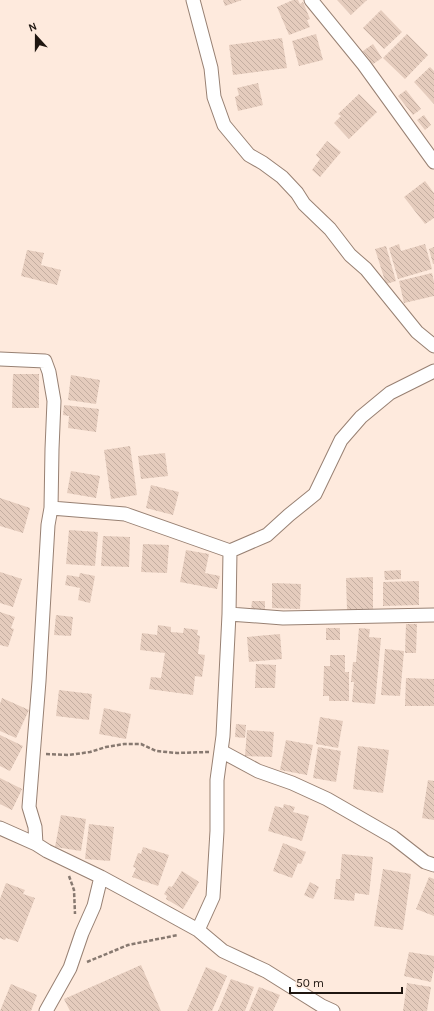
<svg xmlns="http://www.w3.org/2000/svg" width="434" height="1011" font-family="Karla,sans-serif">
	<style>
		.building { fill: url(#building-back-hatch) }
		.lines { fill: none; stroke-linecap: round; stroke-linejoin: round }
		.street-casing { stroke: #988173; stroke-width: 15 }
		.path { stroke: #877970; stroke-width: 2.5; stroke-dasharray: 4 2; stroke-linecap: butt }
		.street { stroke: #fff; stroke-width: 13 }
	</style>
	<defs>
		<pattern id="building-back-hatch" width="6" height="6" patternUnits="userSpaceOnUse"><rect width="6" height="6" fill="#e5ccbd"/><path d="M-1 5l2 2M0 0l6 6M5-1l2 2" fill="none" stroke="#c4aea1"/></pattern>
	</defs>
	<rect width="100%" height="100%" fill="#feeadd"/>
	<!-- building -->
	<path class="building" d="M223,0H242L225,6Z
		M293,0H298L300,4L303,2L310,19L307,20L310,27L289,35L277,7Z
		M337,0H367L351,15Z
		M381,10L402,32L384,49L363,28Z
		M316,34L323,60L299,66L292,41Z
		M407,34L428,55L405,79L383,58Z
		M282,38L287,68L233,75L229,45Z
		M373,44L382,58L373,64L363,51Z
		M430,67L434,71V104L414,82Z
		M258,83L263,105L238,111L235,97L239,95L237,88Z
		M406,90L421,109L413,115L398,96Z
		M359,94L377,112L349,139L334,123L341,116L338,114Z
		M424,115L431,125L425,130L417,120Z
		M327,141L341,152L320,177L312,170L320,159L316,155Z
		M425,181L434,193V218L425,224L404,197Z
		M399,244L401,251L425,244L432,269L398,279L389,248Z
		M386,246L396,281L386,284L375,249Z
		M434,247V264H433L429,249Z
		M27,250L44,253L41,265L61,270L57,285L21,276Z
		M432,273L434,282V296L404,303L399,281Z
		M13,374H39V408H12Z
		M71,375L100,380L96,404L68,400Z
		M64,405L99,409L96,432L68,428L69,416L63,415Z
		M130,446L137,495L111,499L104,450Z
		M165,453L168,476L141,479L138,456Z
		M71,471L100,476L96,498L67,493Z
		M151,485L179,492L173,515L146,508Z
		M0,498L30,508L23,533L0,526Z
		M69,530L98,532L95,566L66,564Z
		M103,536L130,537L129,567L101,566Z
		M143,544L169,545L167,573L141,572Z
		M186,550L209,554L205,573L220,576L217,589L180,582Z
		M401,570V579L385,580L384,571Z
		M0,572L22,579L13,607L0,603Z
		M80,573L95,576L90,603L78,600L80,588L65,585L67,575L79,577Z
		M373,577V610H347L346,578Z
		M419,581V605L383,606V582Z
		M272,583L301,584L300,609L272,608Z
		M252,601H265V611H251Z
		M0,612L15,617L11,628L14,629L8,647L0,645Z
		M56,615L73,617L71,636L54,635Z
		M406,624H417L416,653H405Z
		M158,625L171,627V632L183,633L184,628L198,630L197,635L200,636L198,654L205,655L202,677L195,676L193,695L149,689L151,677L161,678L165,653L140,650L142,633L157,635Z
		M326,628H340V640H326Z
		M359,628L370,629L369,637L381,638L375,704L352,702L354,682H351L353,662H356Z
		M280,634L282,659L249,662L247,637Z
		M385,649L404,651L400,696L381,695Z
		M330,655H345V672H349V701H329V696H323L324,666H330Z
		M256,664L276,665L275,688H255Z
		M406,678L434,679V706H405Z
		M59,690L92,694L89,720L56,716Z
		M2,698L29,710L16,738L0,731V704Z
		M104,708L131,714L126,739L99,734Z
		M320,717L343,721L338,748L316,744Z
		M236,724L246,725L245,738L235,737Z
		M247,730L274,732L272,757L245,756Z
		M0,735L23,746L10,771L0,766Z
		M286,740L313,745L307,775L280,770Z
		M358,746L389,750L383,793L353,789Z
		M318,747L341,751L336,782L313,778Z
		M0,778L22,789L12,810L0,804Z
		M428,780L434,781V820L422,818Z
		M284,804L295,807L293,812L309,816L302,841L268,831L275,806L283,808Z
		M61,815L86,819L81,851L55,847Z
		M89,824L114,827L110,861L85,859Z
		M283,843L306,852L301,864L298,863L292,878L273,871Z
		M143,847L169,855L158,886L132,877L136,868L133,867L138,853L141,854Z
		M342,854L373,857L369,895L355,893L354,901L334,899L336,879H340Z
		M383,869L411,874L403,930L374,926Z
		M182,871L199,882L183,909L166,899L167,896L164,894L169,886L172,887Z
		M429,877L434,879V916L416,909Z
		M310,882L319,887L313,899L304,895Z
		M6,883L25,890L23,894L35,898L18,942L6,938L5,940L0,938V899Z
		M409,952L434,956V968L431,982L404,976Z
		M141,965L161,1011H70L64,999Z
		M206,967L227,976L212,1011H187Z
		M231,979L254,987L245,1011H218Z
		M407,983L431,987L427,1011H403Z
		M11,984L37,995L31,1011H0Z
		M259,987L280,995L273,1011H249Z"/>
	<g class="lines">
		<!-- street casing -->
		<g class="street-casing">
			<path id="street" d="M193,0L211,68L214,97L224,125L249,155L263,163L282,177L297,193L304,204L330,229L350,255L366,269L417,332L434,346
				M311,0L364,65L434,162
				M0,359L45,361L49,372L54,401L52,449L51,508L48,525L39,681L29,807L35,827L36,844
				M51,508L125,514L230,551L229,614L223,736L217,780V831L213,897L198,930
				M230,551L267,535L289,515L315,494L341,440L361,417L390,393L434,371
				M229,614L283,618L434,615
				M221,751L258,771L292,783L327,799L393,837L425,862L434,865
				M0,828L36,844L47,851L101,877L149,903L198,930L223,951L266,971L322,1006L333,1011
				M46,1011L70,968L82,933L94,906L101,877"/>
		</g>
		<!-- path -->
		<path class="path" d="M46,754L69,755L90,752L106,747L124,744H141L156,751L177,753L209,752
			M69,876L74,890L75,914
			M87,962L128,945L178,935"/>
		<!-- street -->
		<use href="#street" class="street"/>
	</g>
	<!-- north arrow -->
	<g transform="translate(36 36) rotate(339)" stroke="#feeadd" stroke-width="3" paint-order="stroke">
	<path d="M0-3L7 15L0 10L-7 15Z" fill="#1f1610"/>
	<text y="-6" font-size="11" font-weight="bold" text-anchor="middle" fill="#1f1610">N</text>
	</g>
	<!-- scale -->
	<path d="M290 987v6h112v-6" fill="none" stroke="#1f1610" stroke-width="2"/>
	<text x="296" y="987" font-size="12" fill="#1f1610" stroke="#feeadd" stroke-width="3" paint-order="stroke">50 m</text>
</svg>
